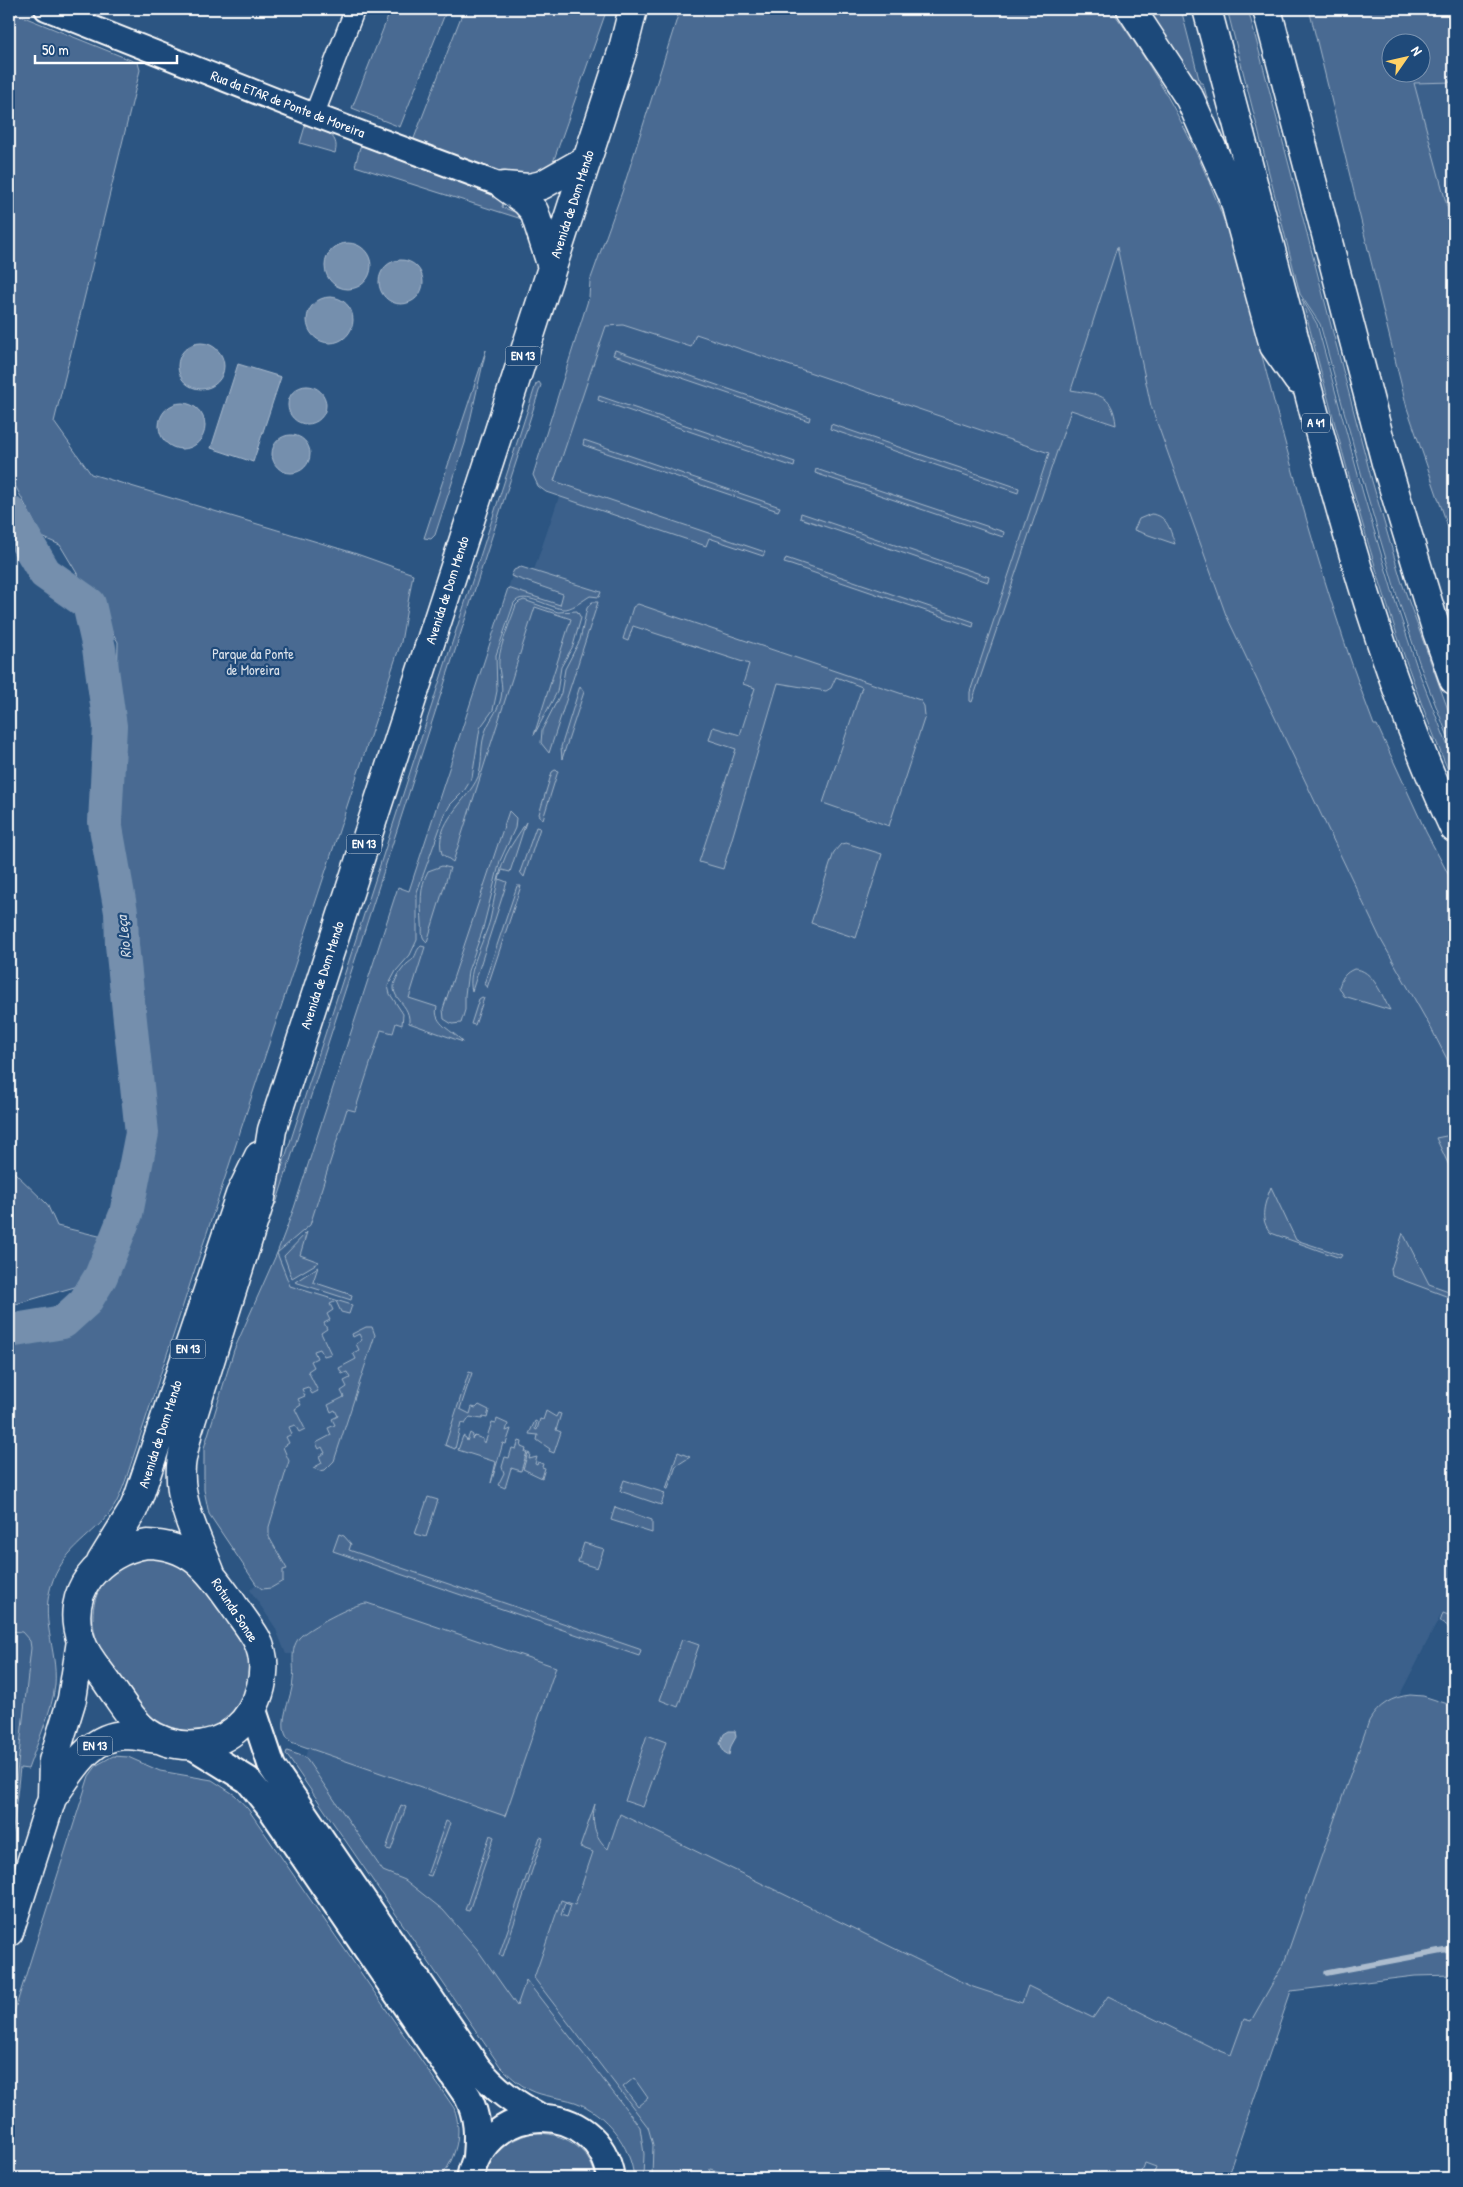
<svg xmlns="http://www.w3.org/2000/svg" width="1463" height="2187" font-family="'Patrick Hand',sans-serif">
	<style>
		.built { fill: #3b618b }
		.green { fill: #486b92; stroke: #a4b5c8; fill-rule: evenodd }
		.water { fill: #748fad; stroke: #acbcce }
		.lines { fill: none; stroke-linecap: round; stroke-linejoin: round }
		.stream { stroke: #acbcce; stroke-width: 5.5 }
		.river { stroke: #748fad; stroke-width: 34 }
		.minor-casing { stroke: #fff; stroke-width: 22 }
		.tertiary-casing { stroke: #fff; stroke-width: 26 }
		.secondary-casing { stroke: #fff; stroke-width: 30 }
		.primary-casing { stroke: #fff; stroke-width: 31 }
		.motorway-casing { stroke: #fff; stroke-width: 31 }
		.minor { stroke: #1f4a7a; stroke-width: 19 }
		.tertiary { stroke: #1f4a7a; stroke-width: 22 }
		.secondary { stroke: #1f4a7a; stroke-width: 26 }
		.primary { stroke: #1f4a7a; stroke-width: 28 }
		.motorway { stroke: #1f4a7a; stroke-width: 28 }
		.labels { text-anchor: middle; stroke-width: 4.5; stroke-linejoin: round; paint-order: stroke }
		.shield { fill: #1f4a7a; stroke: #bcc9d7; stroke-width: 1 }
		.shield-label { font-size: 12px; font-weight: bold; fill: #fff }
		.street-label { font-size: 14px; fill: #fff; stroke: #1f4a7a }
		.park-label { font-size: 14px; fill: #dae1e9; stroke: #1f4a7a }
		.water-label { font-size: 15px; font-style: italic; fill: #d5dde6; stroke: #1f4a7a }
	</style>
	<rect width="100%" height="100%" fill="#2c5582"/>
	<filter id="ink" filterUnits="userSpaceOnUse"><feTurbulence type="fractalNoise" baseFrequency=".02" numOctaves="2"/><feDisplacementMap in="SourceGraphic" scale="10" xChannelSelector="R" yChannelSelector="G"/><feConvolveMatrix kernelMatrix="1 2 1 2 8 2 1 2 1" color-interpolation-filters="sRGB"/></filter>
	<g filter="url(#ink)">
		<!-- built -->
		<path class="built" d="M1454,82V244L1414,83Z
			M1117,246L1151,406L1226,615L1380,938L1432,1030L1447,1059L1454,1080V1617L1442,1613L1397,1700L1277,2031L1227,2178H636L628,2127L512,2039L286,1754L287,1751L305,1757L308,1748L291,1742L286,1737L284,1730L285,1714L293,1682V1654H286L275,1627L250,1590L256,1584L209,1514L204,1490L203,1466L206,1439L234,1350L277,1253L294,1208L398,887L409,891L514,570L521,567L534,570L559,497L540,488L533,475L606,326L623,324L691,347L696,334L1049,453Z
			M36,1621L13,1829L9,1844V1628Z"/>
		<!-- green -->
		<path class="green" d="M391,9H447L400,127L352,108Z
			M464,9H607L551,168L524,182L413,141Z
			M680,9H1111C1166,84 1207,164 1235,253C1277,412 1316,572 1374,725H1377L1426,832L1454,885V1080L1447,1059L1432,1030L1380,938L1226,615L1151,406L1117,247L1071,390C1098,395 1113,393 1116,425L1071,410L972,702L970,701V692L1049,453L696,334L691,347L623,325L606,326L554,481L765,552L763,556L709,538L706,546L546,492L538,486L533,475L589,297L590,281L622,192Z
			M1144,9H1181L1200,83H1203L1217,135Z
			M1227,9H1248L1372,481L1401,580L1454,726V752L1421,668L1397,596L1366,491L1320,324L1300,294Z
			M1309,9H1454V82L1414,83L1454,232V544L1407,408ZM1420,42V72H1390V42Z
			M9,11L138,63L140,70L54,422L91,474L354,553L413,574L401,642L126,1479C122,1490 118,1501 112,1510C92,1537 67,1546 53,1580C38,1619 58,1648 55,1685C53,1708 36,1746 28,1769L20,1768L13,1829L9,1844L31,1648L30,1641L22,1632L9,1631V1343L53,1334L91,1307L109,1287L119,1260L150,1124L130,899L115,810L118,642L60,545L42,537L9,474V18L13,20Z
			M306,123C321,129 341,134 335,153L300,143Z
			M364,145L505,196L502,207L517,213L528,221L355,166L360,147Z
			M1302,299L1317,324L1363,493L1394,597L1418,670L1454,762V784C1386,628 1345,463 1302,299Z
			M486,350L465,443L435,535L431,539L424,538Z
			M615,350L810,417L809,421L620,357L613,355Z
			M539,382L541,385L276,1204L272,1206L270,1204L536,384Z
			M599,396L795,462L794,467L598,400Z
			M831,424L1013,486L1019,488L1018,493L830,429Z
			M584,440L780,507L778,511L583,445Z
			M816,469L1004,532L1003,537L815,473Z
			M801,513L989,577L988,582L800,518Z
			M1151,514C1168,515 1170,531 1175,544L1134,530L1139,519Z
			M786,558L974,622L973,627L791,565L784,563Z
			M521,567L601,592L599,597L590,596C582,601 575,607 566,609C551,610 524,589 514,603L496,655L497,691L493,710L480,728L472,778L464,791L450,805L445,814L417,892V940L410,955L396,971L388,986L390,994L403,1014L402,1025L396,1023L393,1033L381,1030L355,1111L347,1109L310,1225L277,1253L290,1286L352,1305L349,1314L341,1312L336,1301L330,1304L333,1310L327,1314L330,1320L324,1323L327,1329L321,1333L331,1354L324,1356L320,1349L314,1351L317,1358L311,1361L314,1367L308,1371L318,1391L312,1394L308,1387L302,1389L305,1396L298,1399L301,1405L295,1409L305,1429L299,1432L295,1425L289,1427L292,1434L286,1437L289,1443L283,1447L289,1461L269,1527V1537L287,1569L283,1570V1581L271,1588L262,1589L256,1584L209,1514L204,1490V1448L234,1350L277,1253L294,1208L398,887L409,891L508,588L560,605L563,594L511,576L514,570Z
			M524,600L558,612L577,611L581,618L573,646L561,667L557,692L534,735L571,619L535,607L453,862L442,854C433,823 467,802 478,777C483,764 480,749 484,736C487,722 498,712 501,698C504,684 498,673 499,660C500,644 511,621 516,605L519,602Z
			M592,602H598L549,753L541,743L542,730L561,693L565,669L580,640L587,608Z
			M638,604L920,700L924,706L925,716L889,826L823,803L862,687L836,677L831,688L826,691L778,683L723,869L699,862L736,749L709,740L713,727L740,735L755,688L743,684L749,664L633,626L628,641L623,639L633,607Z
			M580,686L584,692L562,759L561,747Z
			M555,770L558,771L543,819L541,818L539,814L552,772Z
			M509,811L516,818L515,828L500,861L482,932L468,971L465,995V1010L461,1023L452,1024L444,1019L443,1009Z
			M526,822L510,872L502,870L499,879L507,882L472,991C466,972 485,939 490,920C495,898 497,876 506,855C511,844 520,833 526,822Z
			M536,827L540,828L524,877L520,872Z
			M846,843L882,854L856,938L811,923L834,852L841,844Z
			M442,866L450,868L427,942C420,937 423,931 422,923C421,905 419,888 428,871Z
			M517,886H521L487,988L484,984Z
			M421,946L425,947L409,998L437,1007C432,1024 454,1031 463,1042L409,1023C411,998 378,999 404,967C406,964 410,962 413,959C417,954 416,950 421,946Z
			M1354,969C1373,969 1382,996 1390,1010L1344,996L1339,987C1342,977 1345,973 1354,969Z
			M482,997L484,998L475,1025L471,1024L479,999Z
			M1451,1135L1454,1136V1176L1436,1138Z
			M13,1171L47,1204L57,1226L103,1237L88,1277L78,1286L9,1306V1172Z
			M1271,1187L1296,1240L1342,1255L1340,1258L1271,1233C1258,1219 1265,1203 1271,1187Z
			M307,1232L300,1255L319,1262L292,1278L284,1256Z
			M1403,1233L1429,1284L1454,1293V1299L1392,1276L1391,1269Z
			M318,1267L313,1282L352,1295L351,1300L295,1282Z
			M366,1327H372L375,1335L334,1461L325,1470L320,1471L313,1468L322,1463L319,1456L325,1453L322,1447L319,1449L316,1443L331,1435L328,1428L335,1425L332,1419L338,1416L335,1410L331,1412L328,1405L344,1397L341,1391L347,1387L344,1381L350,1378L347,1372L342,1374L339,1368L356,1359L353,1353L359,1350L356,1344L362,1340L359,1334L353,1337L352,1334Z
			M469,1372L472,1373L460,1409L470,1414L472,1407L476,1408L479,1405L489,1410L487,1418L483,1417L482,1419L470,1417L465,1424L461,1423L455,1449L445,1445Z
			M546,1411L556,1417L558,1413L561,1414L556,1430L561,1432L554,1453L549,1451L550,1449L537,1440L538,1435L529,1434L535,1421L537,1422L535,1429L537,1430L540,1419L543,1420Z
			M497,1419L508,1424L506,1431L511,1429L506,1444L503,1443L491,1483L496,1462L458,1450L463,1436L466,1438L467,1441L470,1433L473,1435L472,1439L475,1436L483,1439V1442L485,1443L492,1422L496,1423Z
			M519,1441L522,1442L521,1447L526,1449L525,1452H527L521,1471L511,1468L505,1488L498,1485L504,1473L502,1467L505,1457L509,1458L512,1448L516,1449Z
			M678,1452L690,1457L676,1466L668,1489H666Z
			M528,1453L530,1454L529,1459L537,1457L535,1464L537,1465L538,1462L543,1464L542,1467L545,1468L542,1478L523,1469Z
			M624,1480L665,1493L661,1505L620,1491Z
			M428,1497L438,1500L426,1537L415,1534Z
			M615,1507L652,1520V1533L611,1520Z
			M339,1534L344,1536L351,1544L349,1550L639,1649L641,1650L639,1656L333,1551Z
			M584,1543L604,1549L597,1568L578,1562Z
			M152,1557C168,1559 183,1564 195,1576C210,1596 245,1636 249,1660C251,1671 249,1680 246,1690C230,1738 178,1743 144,1710L98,1644C82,1600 105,1562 152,1557Z
			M367,1603L556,1667L505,1816L291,1742C287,1738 285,1735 284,1729C282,1713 292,1696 293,1680C295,1667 289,1650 299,1638C306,1629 355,1603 367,1603Z
			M1443,1613L1454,1617V1631L1440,1622Z
			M682,1639L699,1645L678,1707L660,1700Z
			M1410,1695L1423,1696L1454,1706V1975L1415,1976L1291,1991L1227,2178H1152L1156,2167L1145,2163L1140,2178H719L721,2172L710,2169L708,2175L703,2173L701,2178H686L684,2174L680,2178H652L653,2145L648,2127L534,1978L561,1900L575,1905L593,1852L580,1847L595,1804C591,1821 594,1837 608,1849L620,1814L973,1987L1022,2003L1028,1986L1093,2018L1108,1996L1213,2048L1231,2055L1244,2019L1251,2021L1284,1963L1369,1721C1378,1705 1392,1697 1410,1695ZM565,1903L571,1905L567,1917L561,1915ZM634,2078L648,2098L638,2106L623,2087Z
			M647,1735L666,1742L643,1807L625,1801Z
			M287,1751L305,1757L383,1871L405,1880L443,1910L477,1949L517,2006L526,1980L640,2127L644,2154L643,2178H634C631,2146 606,2113 575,2102C560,2097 544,2097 530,2090C518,2084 509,2075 500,2066L286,1754Z
			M113,1756L128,1757L160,1771L212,1780L235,1795L248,1809L454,2108C463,2132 456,2159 440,2178H9V2028L89,1776L97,1765Z
			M401,1805L406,1807L391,1850L386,1849Z
			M446,1821L450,1823L431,1876L427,1875Z
			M490,1835L494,1837L469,1911L465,1910Z
			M540,1837L543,1838L503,1956L499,1955Z
			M533,2133C563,2132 589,2147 596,2178H485C490,2153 509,2139 533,2133Z"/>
		<!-- water -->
		<path class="water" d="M325 266a23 23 0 1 1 46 0a23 23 0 1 1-46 0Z
			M379 282a22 22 0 1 1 44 0a22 22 0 1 1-44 0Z
			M307 320a23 23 0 1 1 46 0a23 23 0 1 1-46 0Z
			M178 366a23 23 0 1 1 46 0a23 23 0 1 1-46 0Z
			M238,364L281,377L253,462L211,448Z
			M288 405a19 19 0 1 1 38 0a19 19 0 1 1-38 0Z
			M159 426a23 23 0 1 1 46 0a23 23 0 1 1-46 0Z
			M272 454a19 19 0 1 1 38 0a19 19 0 1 1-38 0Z
			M729,1731H735L736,1737L731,1746L729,1755L724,1752L720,1743L724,1734Z"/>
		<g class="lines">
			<!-- stream -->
			<path class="stream" d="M1327,1973L1454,1949"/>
			<!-- river -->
			<path class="river" d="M9,512L45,573L89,604L99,648L110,726L105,822L121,912L122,945L142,1133L126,1214L101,1276L85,1302L63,1322L9,1331"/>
			<!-- minor casing -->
			<g class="minor-casing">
				<path id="minor" d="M314,115L355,9"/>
			</g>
			<!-- tertiary casing -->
			<g class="tertiary-casing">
				<path id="tertiary" d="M46,9L314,115L504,186"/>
			</g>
			<!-- secondary casing -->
			<g class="secondary-casing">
				<path id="secondary" d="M253,1710L272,1767L477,2067C495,2090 515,2103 540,2117
					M193,1746L248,1780L272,1810L468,2097C478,2117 478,2134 476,2157
					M470,2178C486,2098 598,2098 611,2178"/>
			</g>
			<!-- primary casing -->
			<g class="primary-casing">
				<path id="primary" d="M504,186L525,201L534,211L552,267
					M504,186L529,188L542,185L586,160
					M147,1544C192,1545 208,1570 232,1603C240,1615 249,1626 256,1638C272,1667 260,1709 235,1730C210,1751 170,1750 144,1730C130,1718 120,1700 109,1685C100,1671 86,1657 81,1641C63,1591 100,1552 147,1544Z
					M101,1562L133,1510L139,1496L240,1195L259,1156
					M211,1574C198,1539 178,1504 181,1466C182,1454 186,1443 188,1431L261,1198L272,1130L623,49L633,9
					M52,1798C71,1773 88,1736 125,1735C136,1735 148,1738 159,1739
					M9,1932L52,1798L53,1761L72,1699L81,1641"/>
			</g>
			<!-- motorway casing -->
			<g class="motorway-casing">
				<path id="motorway" d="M1131,9L1190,99L1233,195L1274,346L1298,380
					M1207,9C1239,130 1271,250 1303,371C1344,527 1386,682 1454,828
					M1267,9L1386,463L1437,632L1454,680"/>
			</g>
			<!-- minor -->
			<use href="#minor" class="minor"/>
			<!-- tertiary -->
			<use href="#tertiary" class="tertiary"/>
			<!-- secondary -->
			<use href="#secondary" class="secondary"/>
			<!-- primary -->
			<use href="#primary" class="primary"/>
			<!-- motorway -->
			<use href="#motorway" class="motorway"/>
		</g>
	</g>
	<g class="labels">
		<!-- shield labels -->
		<g class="shield">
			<rect x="505.5" y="346.5" width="35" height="19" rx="4"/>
			<rect x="1302" y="413.5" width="28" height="19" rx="4"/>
			<rect x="346.5" y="834.5" width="35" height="19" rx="4"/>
			<rect x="170.5" y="1339.5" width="35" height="19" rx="4"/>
			<rect x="77.5" y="1736.5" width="35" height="19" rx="4"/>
		</g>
		<g class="shield-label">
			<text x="523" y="360">EN 13</text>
			<text x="1316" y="427">A 41</text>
			<text x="364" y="848">EN 13</text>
			<text x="188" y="1353">EN 13</text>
			<text x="95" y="1750">EN 13</text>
		</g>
		<!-- street labels -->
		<g class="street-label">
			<text transform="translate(288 104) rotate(21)" y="5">Rua da ETAR de Ponte de Moreira</text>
			<text transform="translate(572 204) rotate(-72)" y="5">Avenida de Dom Mendo</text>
			<text transform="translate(447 590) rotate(-72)" y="5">Avenida de Dom Mendo</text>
			<text transform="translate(322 975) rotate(-72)" y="5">Avenida de Dom Mendo</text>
			<text transform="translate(160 1434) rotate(-72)" y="5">Avenida de Dom Mendo</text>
			<text transform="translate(235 1610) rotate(57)" y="5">Rotunda Sonae</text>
		</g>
		<!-- park labels -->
		<g class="park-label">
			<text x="253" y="659">Parque da Ponte<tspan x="253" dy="16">de Moreira</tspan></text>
		</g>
		<!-- water labels -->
		<g class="water-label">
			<text transform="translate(124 937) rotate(-96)" y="5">Rio Leça</text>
		</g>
	</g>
	<!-- margin -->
	<rect width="1463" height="2187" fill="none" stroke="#1f4a7a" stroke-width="30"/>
	<rect x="15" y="15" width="1433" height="2157" fill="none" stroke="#fff" stroke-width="2" filter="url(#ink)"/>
	<!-- north arrow -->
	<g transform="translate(1406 58) rotate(56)"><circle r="24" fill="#1f4a7a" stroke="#7992af"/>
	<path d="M0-4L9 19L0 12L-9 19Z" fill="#ffd166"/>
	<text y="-8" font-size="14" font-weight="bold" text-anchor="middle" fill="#ffffff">N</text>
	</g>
	<!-- scale -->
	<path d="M35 55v8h142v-8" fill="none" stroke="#ffffff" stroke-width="2.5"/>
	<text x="42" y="55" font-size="15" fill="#ffffff" stroke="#1f4a7a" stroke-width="4" paint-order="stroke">50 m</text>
</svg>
